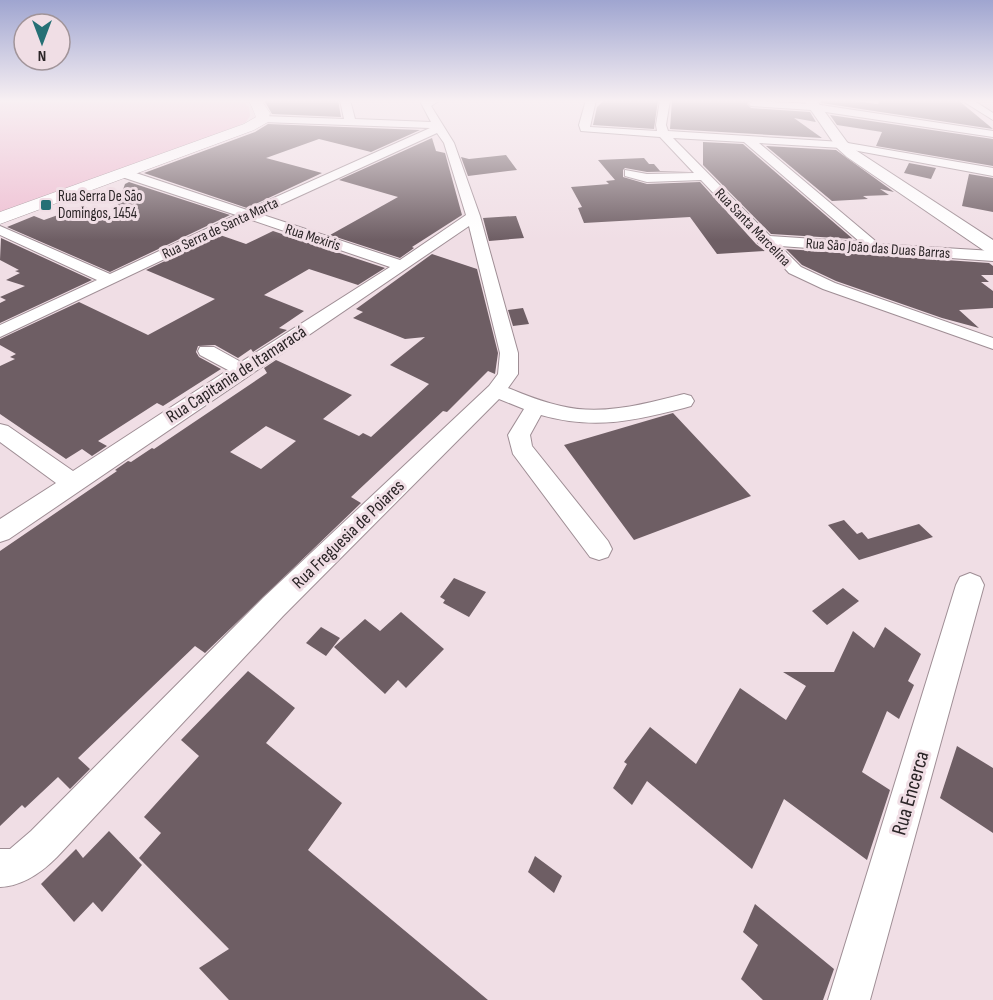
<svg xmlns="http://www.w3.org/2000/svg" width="993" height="1000" font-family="'Sofia Sans Condensed',sans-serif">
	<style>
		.green { fill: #eebdd1 }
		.building { fill: #6e5e64; fill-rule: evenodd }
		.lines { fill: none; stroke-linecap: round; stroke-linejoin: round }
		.minor-casing { stroke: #9f8e95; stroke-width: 2 }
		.tertiary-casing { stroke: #9f8e95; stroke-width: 2 }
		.secondary-casing { stroke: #9f8e95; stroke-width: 1 }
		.minor { fill: #fff; fill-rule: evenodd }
		.tertiary { fill: #fff; fill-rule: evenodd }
		.secondary { fill: #fff; fill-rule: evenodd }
		.poi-dot { fill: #257075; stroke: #f0dee5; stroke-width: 2 }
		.labels { text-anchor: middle; stroke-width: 6; stroke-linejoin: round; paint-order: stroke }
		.far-poi-label { font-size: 15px; fill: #2b2527; stroke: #f0dee5; text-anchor: start }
		.far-street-label { font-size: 15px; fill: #2b2527; stroke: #f0dee5 }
		.street-label { font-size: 18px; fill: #2b2527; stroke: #f0dee5 }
		.near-street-label { font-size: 21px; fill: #2b2527; stroke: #f0dee5 }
	</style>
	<rect width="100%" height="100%" fill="#f0dee5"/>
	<!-- green -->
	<path class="green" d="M0,100H242L249,107L250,116L246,122L226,131L0,213Z"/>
	<!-- building -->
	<path class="building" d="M264,100H338L341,117L272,114Z
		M604,100H658L654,129L593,125L597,107Z
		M672,100H751L747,104L751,108L810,112L816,122L794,118L822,138L670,129Z
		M819,100H847L878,104L880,100H958L993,129L821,103Z
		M830,115L993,139V166L876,146L882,132L837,125Z
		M268,124L420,130L371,152L319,139L266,158L322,173L247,208L144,173L255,132Z
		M432,138L436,151L445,153L462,215L412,247L414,248L400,258L330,235L398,197L339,180Z
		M703,142L743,144L853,239L771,234L703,165Z
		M766,146L836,150L894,192L880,189L889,195L863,196L868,199L832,201Z
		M506,155L517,170L468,176L461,157L469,159Z
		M644,158L649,164H654L660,171H689L647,172L625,168L623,170V177L647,184L700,182L756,244L765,251L717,254L690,217L584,223L578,208L582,207L571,187L609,184L606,181L615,180L598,160Z
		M909,163L936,168L931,179L904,173Z
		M969,174L993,178V212L962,206Z
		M129,182L230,215L110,272L7,227L34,216L44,220L83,206L113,218L125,184Z
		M516,216L524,238L489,241L483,218Z
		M273,231L385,268L358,285L309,269L264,295L304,311L279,328L287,330L253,352L251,349L238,358L215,345L198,346L196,352L199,357L221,369L163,406L157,403L98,441L107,446L92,456L82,449L66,459L0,414V366L15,359L10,357L16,354L0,345V339L79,302L148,335L215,299L146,270L220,235L246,244Z
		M1,238L92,280L0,323V303L6,300L0,297L25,286L6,280L20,273L15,271L19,270L0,260Z
		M786,249L989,263L993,266V275H981L989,282H981L993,291V308L959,310L979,328L942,318L836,281L802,265Z
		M432,254L477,269L498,353L495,374L488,371L447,412L443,411L351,497L361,503L205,653L195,646L78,758L90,769L70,789L58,777L25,808L22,805L0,826V551L117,471L115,470L128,461L131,462L152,448L154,449L267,373L264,368L276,360L352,395L323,419L359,436L363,433L371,437L429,384L390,365L425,337L405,339L353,318L363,312L356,309ZM266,426L296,441L261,469L230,452Z
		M523,308L529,324L513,326L508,310Z
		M673,413L751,496L634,540L564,445Z
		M844,520L857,534L862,532L868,539L919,524L933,537L859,560L828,525Z
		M454,578L486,592L469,617L443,603L445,600L440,597Z
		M843,588L859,601L827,625L812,611Z
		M401,612L444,649L406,688L398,680L385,694L334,647L365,619L380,631Z
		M321,627L340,638L326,656L306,643Z
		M885,627L921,654L908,681L914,685L899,719L887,711L862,772L890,790L867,860L784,799L752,869L647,781L632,805L613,788L627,764L624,762L650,727L696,764L740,688L786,720L806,686L783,672H834L853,631L874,648Z
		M248,671L295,708L266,743L342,803L308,850L488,1000H229L199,968L229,949L139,858L161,833L144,817L199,756L181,740Z
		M957,746L993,768V833L940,798Z
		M109,831L142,865L102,912L93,902L74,922L41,884L76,849L83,858Z
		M535,856L562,876L554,893L528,872Z
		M755,904L834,969L823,1000H763L741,979L758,945L743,932Z"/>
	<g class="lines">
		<!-- minor casing -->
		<g class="minor-casing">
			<path id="minor" d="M340,100H350L355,119L431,122L421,103L426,100H440L431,106L454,143L480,216L518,353V374L508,388C525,395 543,402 561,406C602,416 644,404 684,394L691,396L694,401L691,406L684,408C633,421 594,430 541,415L530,435L532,446L608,541L612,549L608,557L599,560L590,557L513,454L508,435L524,409L499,399L283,616L57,857C42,872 23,886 0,887V849H10L31,831L263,598L489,386L498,374L500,353L469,226L9,539L0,542V519L56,483L0,442V424L8,426L73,471L228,370L200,355L198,351L200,347H214L241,362L390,267L249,219L0,337V325L97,280L0,235V226L110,274L236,215L119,176V170H127L247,210L430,128L263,122L258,119L263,116L344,119ZM437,133L444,143L466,215L400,260L260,214Z
				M586,100H596L590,127L657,131L656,125L660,100H670L666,125L668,131L842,142L993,168V176L842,148L759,143L879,244L993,251V261L780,246L801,267L835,283L993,338V349L823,289L789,273L762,244L758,243L757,239L701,180L647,182L625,176V170L647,174L694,173L660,137L581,131L579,125ZM673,138L744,142L860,242L770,236Z
				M961,100H973L993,113V120Z
				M754,101L814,104L993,131V137L812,110L751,106L749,104Z
				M970,573L980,577L984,585L870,1000H828L956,585L960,577Z"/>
		</g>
		<!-- tertiary casing -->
		<g class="tertiary-casing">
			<path id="tertiary" d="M804,100H816L847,142L857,151L993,240V254L986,252L847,157L837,148Z"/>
		</g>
		<!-- secondary casing -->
		<g class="secondary-casing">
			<path id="secondary" d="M249,100H261L270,113L268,122L254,130L0,224V212L244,124L256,117Z"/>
		</g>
		<!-- minor -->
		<use href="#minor" class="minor"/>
		<!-- tertiary -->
		<use href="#tertiary" class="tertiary"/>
		<!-- secondary -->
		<use href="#secondary" class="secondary"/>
	</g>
	<!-- sky -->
	<linearGradient id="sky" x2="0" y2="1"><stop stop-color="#9fa5d0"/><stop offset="0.42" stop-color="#f8f0f3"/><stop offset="1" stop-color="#f8f0f3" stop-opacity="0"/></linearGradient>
	<rect width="993" height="240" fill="url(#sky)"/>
	<!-- markers -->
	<rect class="poi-dot" x="40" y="199" width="12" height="12" rx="3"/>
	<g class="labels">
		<!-- far-poi labels -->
		<g class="far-poi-label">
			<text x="58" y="201">Rua Serra De São<tspan x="58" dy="17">Domingos, 1454</tspan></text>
		</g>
		<!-- far-street labels -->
		<g class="far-street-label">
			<text transform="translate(753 227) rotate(46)" y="5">Rua Santa Marcelina</text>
			<text transform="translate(220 228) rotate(-25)" y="5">Rua Serra de Santa Marta</text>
			<text transform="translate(313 237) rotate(18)" y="5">Rua Mexiris</text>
			<text transform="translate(878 248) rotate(4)" y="5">Rua São João das Duas Barras</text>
		</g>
		<!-- street labels -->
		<g class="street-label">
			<text transform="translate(236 374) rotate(-33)" y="6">Rua Capitania de Itamaracá</text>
			<text transform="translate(348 534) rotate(-44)" y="6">Rua Freguesia de Poiares</text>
		</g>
		<!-- near-street labels -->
		<g class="near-street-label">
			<text transform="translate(910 793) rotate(-74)" y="7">Rua Encerca</text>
		</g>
	</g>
	<!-- north arrow -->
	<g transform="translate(42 42) rotate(180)"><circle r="28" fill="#f0dee5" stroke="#a19499" stroke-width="1.5"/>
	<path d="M0-4.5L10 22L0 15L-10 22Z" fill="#257075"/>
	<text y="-9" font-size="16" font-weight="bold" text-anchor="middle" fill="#2b2527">N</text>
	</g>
</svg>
